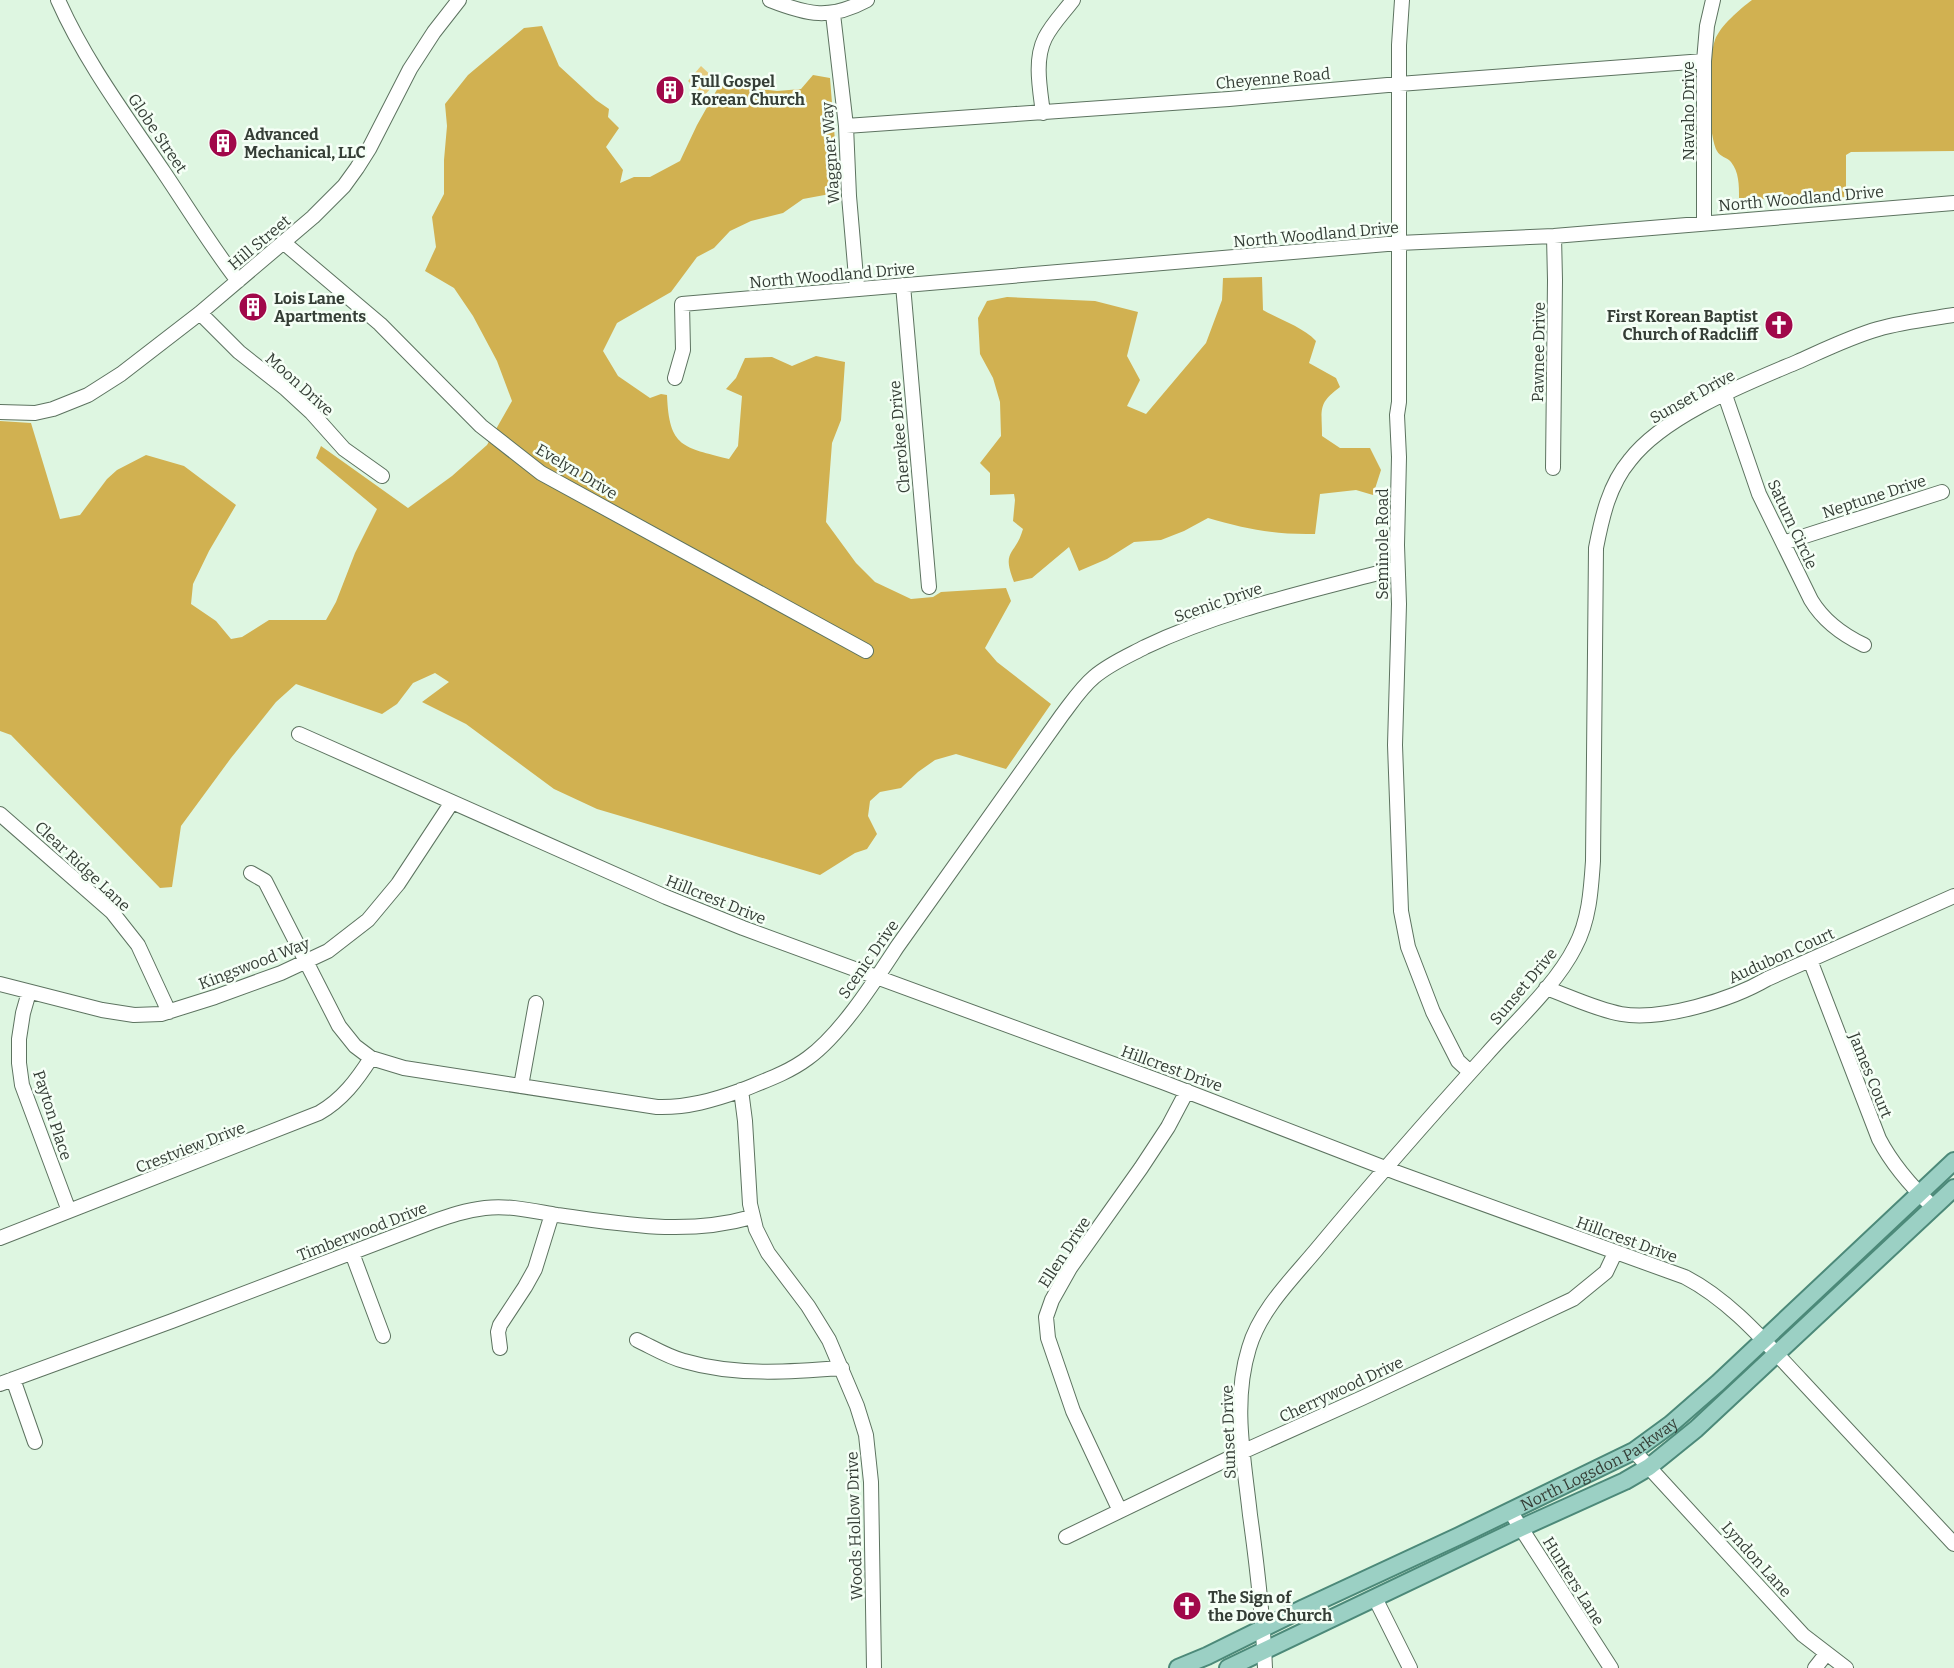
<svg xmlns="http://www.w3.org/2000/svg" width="1954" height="1668" font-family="Bitter,serif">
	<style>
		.green { fill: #e5ca7b }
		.forest { fill: #d1b151 }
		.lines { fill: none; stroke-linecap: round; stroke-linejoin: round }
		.minor-casing { stroke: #5d7360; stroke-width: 16 }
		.major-casing { stroke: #4c8979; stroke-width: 20 }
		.minor { stroke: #fff; stroke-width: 14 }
		.major { stroke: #9bd0c4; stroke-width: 16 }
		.labels { text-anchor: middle; stroke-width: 5; stroke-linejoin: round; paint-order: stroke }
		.street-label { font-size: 16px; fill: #353e36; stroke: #f5fff6 }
		.poi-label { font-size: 16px; font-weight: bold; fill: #353e36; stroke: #f5fff6; text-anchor: start }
	</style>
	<rect width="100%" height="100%" fill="#def6e1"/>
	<!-- green -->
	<path class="green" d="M701,66L717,81L704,96L688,81Z"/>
	<!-- forest -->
	<path class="forest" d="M1752,0H1954V151L1851,152L1846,155V197L1787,200L1739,198C1739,185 1739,172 1731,162C1727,157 1720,157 1717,151C1707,131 1707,62 1715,40C1720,26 1740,9 1752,0Z
		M542,26L559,66L596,100L609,109L608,117L619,128L606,147L623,170L620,183L634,177H650L680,161L697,125L719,86L752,78V88L777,91L801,89L813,75L830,78L838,179L830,194L803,199L783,213L751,221L730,231L714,248L697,257L671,292L617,323L603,351L618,376L650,398L661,394L667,395C669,448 683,447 729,459L738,446L742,396L726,389L736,378L745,358L772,357L792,366L816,356L845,362L841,420L832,443L826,522L856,563L875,582L911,599L933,597L941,592L1006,588L1011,601L985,648L997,662L1051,704L1006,769L956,754L935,760L918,772L901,788L880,792L870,801L868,816L877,834L867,849L855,853L820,875L597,809L554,789L466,724L422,702L449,682L435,673L413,683L397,704L382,714L296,684L276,702L231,758L181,826L172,887L160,888L11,735L0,731V421L31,423L60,519L80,515L107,479L117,470L146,455L184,466L236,505L209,551L193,584L191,604L216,621L231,639L242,637L269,620H326L336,602L355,553L377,509L316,458L321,446L408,508L452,476L487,445L512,401L497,361L473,316L454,288L425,271L436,247L432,217L444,194V160L447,126L445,104L468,75L524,28Z
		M1262,277L1263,310C1280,320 1303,327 1316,341L1309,363L1336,378L1340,387C1317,404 1322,409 1322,436L1340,448H1370L1381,470L1373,495L1356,490L1320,494L1315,534C1274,535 1247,529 1208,518L1184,531L1161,540L1134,542L1107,559L1079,571L1069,547L1032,578L1014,582C1001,549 1015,557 1023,529L1013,521L1015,500L1014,494L990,495V473L980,463L1001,436L1000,402L993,378L980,354L978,318L987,301L1007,297L1095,301L1138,312L1127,356L1140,380L1127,406L1146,414L1206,343L1222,300L1223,278Z"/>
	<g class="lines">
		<!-- minor casing -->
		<g class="minor-casing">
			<path id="minor" d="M58,0C85,61 126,116 163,171C188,208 211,246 238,281
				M770,0C808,15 830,20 867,0
				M1402,0L1399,45V402L1397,415L1399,457L1397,545L1399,604L1395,745L1401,911L1408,947L1433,1012L1458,1061L1470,1072
				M833,14L846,126L849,196L857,289
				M1043,113C1040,89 1034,60 1045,38C1052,24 1064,12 1073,0
				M846,126L1229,99L1399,84L1704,61
				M1704,222V61L1707,26L1713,0
				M283,242L380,324L481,426L541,473L866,651
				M903,285L929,587
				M200,313L239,352L286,389L311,412L344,449L382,476
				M675,378L683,350L682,304L1399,243L1554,236L1954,203
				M1725,395L1759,494L1811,600C1823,620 1843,635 1864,645
				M0,412L35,413L53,409L88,395L121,374L200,313L313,217L344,186L357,168L369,149L410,69L434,32L459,0
				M1553,468L1555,280L1554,236
				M1783,543L1942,492
				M299,734L666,897L743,928L1165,1083L1398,1173L1685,1277C1731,1301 1766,1343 1801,1380C1852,1434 1903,1489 1954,1544
				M0,814L112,912L138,945L169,1012
				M251,873L265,881L339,1026L355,1046L371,1058L404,1068L657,1107C687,1108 714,1100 742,1090C764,1081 788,1073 808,1058C841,1034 874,982 897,947L1062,715C1072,702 1081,688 1094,677C1109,664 1128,656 1145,647C1225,609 1312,591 1397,568
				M1810,960L1879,1139C1892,1164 1913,1188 1933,1207
				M0,984L102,1010L134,1015L161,1014L215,997L281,973L328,951L368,920L398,884L452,802
				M1546,988C1571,997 1595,1009 1621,1014C1662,1021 1731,1000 1767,979L1954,896
				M29,992L23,1013L19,1039V1063L22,1085L69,1211
				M521,1086L536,1003
				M741,1090L745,1121L750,1204L756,1229L768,1253L808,1306L829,1340L857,1406L866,1435L871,1482L874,1668
				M0,1238L319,1113C342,1100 357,1080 371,1058
				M352,1253L383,1336
				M637,1340C652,1347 668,1357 684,1361C735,1376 790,1372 842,1368
				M500,1348L498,1332L500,1325L525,1287L535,1269L552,1214
				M13,1379L35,1442
				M0,1384L172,1321L432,1222C449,1216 466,1210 485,1208C509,1205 533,1211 557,1215C624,1224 685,1236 752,1217
				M1634,1451L1803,1635L1846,1668
				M1120,1511L1073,1411L1048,1338L1046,1317L1052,1300L1070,1268L1141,1168L1168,1127L1187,1091
				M1510,1511L1611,1668
				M1066,1537L1242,1452L1362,1398L1573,1299L1606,1272L1615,1253
				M1375,1598L1410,1668
				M1265,1668C1263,1617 1257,1565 1250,1515C1244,1459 1232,1403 1249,1348C1260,1310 1292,1279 1317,1249C1372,1183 1428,1119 1486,1055C1514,1023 1556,985 1575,947C1589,921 1591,891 1593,861L1596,548C1602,517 1609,485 1630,460C1665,415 1745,384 1797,362C1824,350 1850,337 1878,329C1902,322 1929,319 1954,315
				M1815,1668L1826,1654"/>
		</g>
		<!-- major casing -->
		<g class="major-casing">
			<g id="major">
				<path id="s1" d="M1178,1668L1207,1656L1304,1608L1459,1536L1634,1451L1671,1424L1718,1383L1954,1161"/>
				<path d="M1228,1668L1521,1528L1625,1481L1649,1467L1696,1429L1954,1188"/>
			</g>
		</g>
		<!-- minor -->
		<use href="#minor" class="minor"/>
		<!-- major -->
		<use href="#major" class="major"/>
	</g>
	<!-- icons -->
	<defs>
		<g id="building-disc" transform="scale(1.5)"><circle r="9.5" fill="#a1084a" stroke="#f5fff6"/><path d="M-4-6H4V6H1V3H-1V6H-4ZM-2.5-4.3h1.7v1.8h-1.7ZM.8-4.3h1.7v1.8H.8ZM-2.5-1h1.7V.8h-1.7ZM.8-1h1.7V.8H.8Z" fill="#fff"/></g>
		<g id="church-disc" transform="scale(1.5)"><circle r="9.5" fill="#a1084a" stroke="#f5fff6"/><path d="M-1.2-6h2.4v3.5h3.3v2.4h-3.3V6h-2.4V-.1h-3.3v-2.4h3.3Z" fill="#fff"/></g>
	</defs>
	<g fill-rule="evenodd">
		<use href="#building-disc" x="670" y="90"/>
		<use href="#building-disc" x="223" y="143"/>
		<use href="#building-disc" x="253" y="307"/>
		<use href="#church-disc" x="1779" y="325"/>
		<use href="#church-disc" x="1187" y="1606"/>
	</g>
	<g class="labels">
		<!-- street labels -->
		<g class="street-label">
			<text transform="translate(1273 78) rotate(-5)" y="6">Cheyenne Road</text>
			<text transform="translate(1688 111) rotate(-90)" y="6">Navaho Drive</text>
			<text transform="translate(158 133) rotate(56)" y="6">Globe Street</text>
			<text transform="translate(830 153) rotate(-94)" y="6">Waggner Way</text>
			<text transform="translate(1801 198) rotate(-5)" y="6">North Woodland Drive</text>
			<text transform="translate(1316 234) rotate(-5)" y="6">North Woodland Drive</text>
			<text transform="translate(259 242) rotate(-40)" y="6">Hill Street</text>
			<text transform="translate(832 275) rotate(-5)" y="6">North Woodland Drive</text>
			<text transform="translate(1538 352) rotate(-89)" y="6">Pawnee Drive</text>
			<text transform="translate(300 384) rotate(42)" y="6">Moon Drive</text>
			<text transform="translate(1692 396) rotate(-29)" y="6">Sunset Drive</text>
			<text transform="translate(899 437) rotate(-95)" y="6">Cherokee Drive</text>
			<text transform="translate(577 471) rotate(31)" y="6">Evelyn Drive</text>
			<text transform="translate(1874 496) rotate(-18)" y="6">Neptune Drive</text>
			<text transform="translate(1793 524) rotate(65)" y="6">Saturn Circle</text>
			<text transform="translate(1382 544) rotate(-90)" y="6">Seminole Road</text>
			<text transform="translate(1218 602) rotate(-19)" y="6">Scenic Drive</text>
			<text transform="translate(83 866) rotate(43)" y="6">Clear Ridge Lane</text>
			<text transform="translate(716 899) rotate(22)" y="6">Hillcrest Drive</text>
			<text transform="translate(1781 955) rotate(-24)" y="6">Audubon Court</text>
			<text transform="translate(868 959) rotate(-55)" y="6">Scenic Drive</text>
			<text transform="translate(254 963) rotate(-21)" y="6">Kingswood Way</text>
			<text transform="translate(1523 986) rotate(-50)" y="6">Sunset Drive</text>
			<text transform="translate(1172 1068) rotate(20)" y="6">Hillcrest Drive</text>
			<text transform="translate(1871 1075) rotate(68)" y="6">James Court</text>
			<text transform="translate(53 1115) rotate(72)" y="6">Payton Place</text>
			<text transform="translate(190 1147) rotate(-21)" y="6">Crestview Drive</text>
			<text transform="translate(362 1231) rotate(-21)" y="6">Timberwood Drive</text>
			<text transform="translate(1627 1239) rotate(20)" y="6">Hillcrest Drive</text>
			<text transform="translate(1064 1252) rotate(-57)" y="6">Ellen Drive</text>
			<text transform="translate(1341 1389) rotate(-25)" y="6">Cherrywood Drive</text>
			<text transform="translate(1228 1432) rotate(-92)" y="6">Sunset Drive</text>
			<text dy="6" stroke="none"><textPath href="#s1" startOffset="468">North Logsdon Parkway</textPath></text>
			<text transform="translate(854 1526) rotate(-92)" y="6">Woods Hollow Drive</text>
			<text transform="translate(1757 1559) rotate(48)" y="6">Lyndon Lane</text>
			<text transform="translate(1574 1581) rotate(58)" y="6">Hunters Lane</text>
		</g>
		<!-- poi labels -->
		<g class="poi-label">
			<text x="691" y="87">Full Gospel<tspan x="691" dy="18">Korean Church</tspan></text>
			<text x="244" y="140">Advanced<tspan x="244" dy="18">Mechanical, LLC</tspan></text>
			<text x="274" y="304">Lois Lane<tspan x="274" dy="18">Apartments</tspan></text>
			<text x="1758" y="322" text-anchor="end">First Korean Baptist<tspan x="1758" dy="18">Church of Radcliff</tspan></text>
			<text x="1208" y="1603">The Sign of<tspan x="1208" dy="18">the Dove Church</tspan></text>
		</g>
	</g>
</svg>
